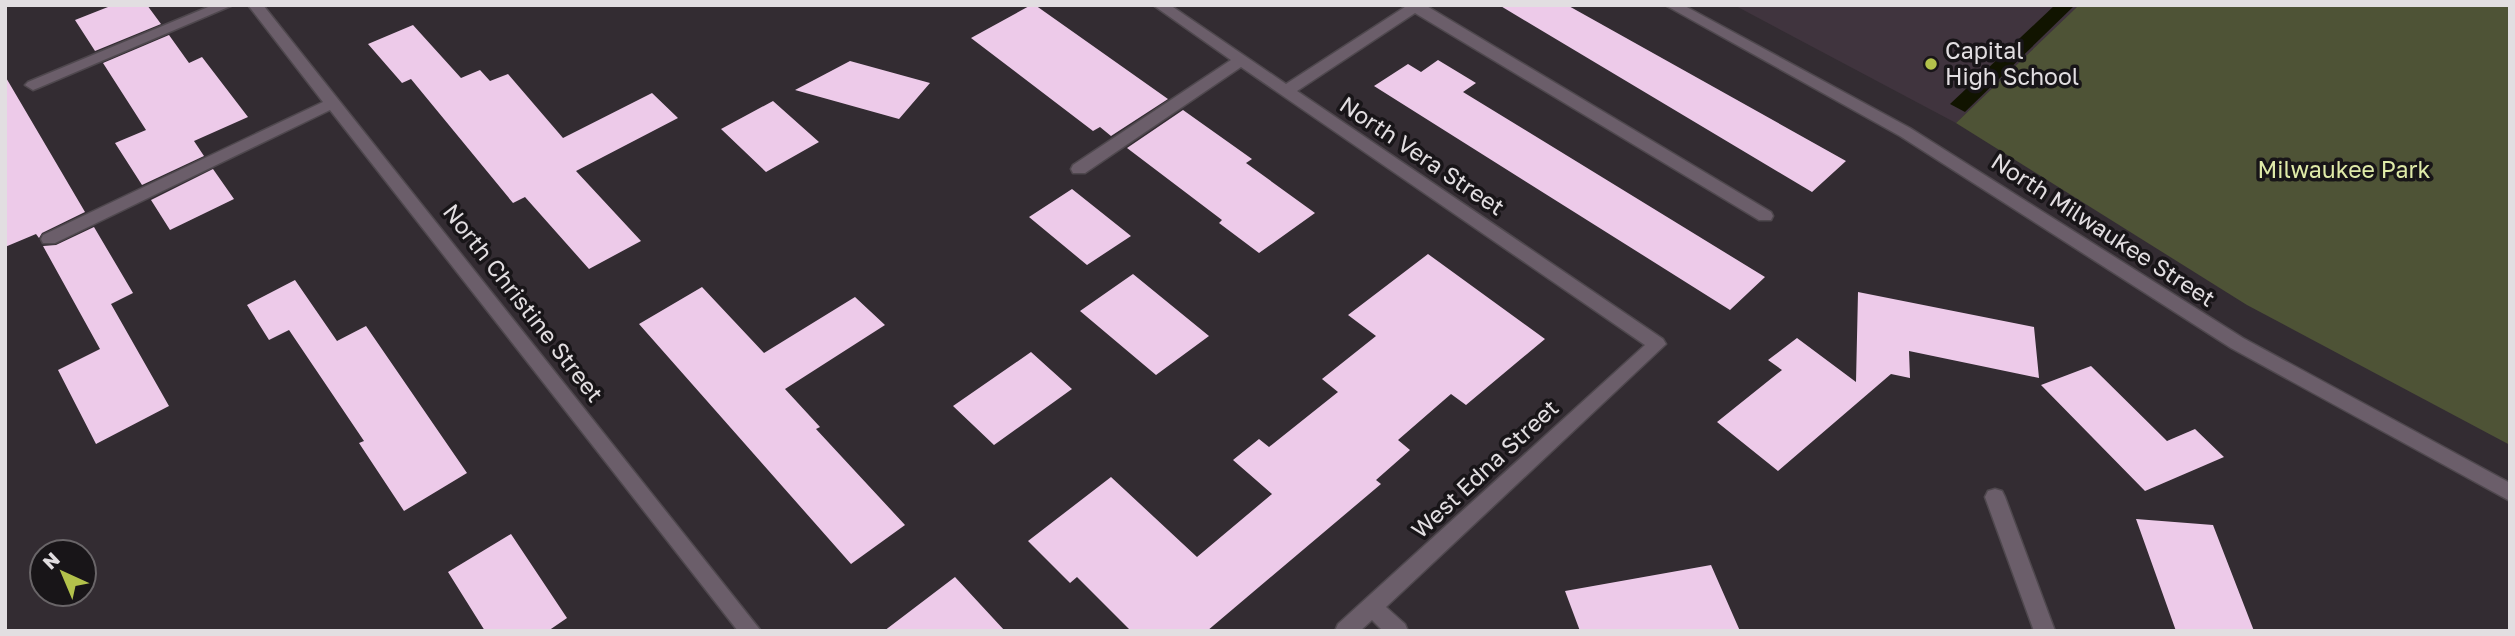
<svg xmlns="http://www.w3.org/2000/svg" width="2515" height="636" font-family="'Golos Text',sans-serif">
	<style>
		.built { fill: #40343e }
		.green { fill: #4e5336 }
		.water { fill: #111400 }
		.building { fill: #edcae9 }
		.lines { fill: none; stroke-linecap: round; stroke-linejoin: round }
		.minor-casing { stroke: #4f484e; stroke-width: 3 }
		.minor { fill: #6b5e6a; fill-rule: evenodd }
		.poi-dot { fill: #b3c24b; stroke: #181518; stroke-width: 2.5 }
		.labels { text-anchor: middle; stroke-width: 7; stroke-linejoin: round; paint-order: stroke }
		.poi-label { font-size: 23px; fill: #e2dee1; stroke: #181518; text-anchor: start }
		.street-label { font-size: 23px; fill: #e2dee1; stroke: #181518 }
		.park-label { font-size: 23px; fill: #dfeaa8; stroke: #181518 }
	</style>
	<rect width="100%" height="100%" fill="#332c32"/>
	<!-- built -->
	<path class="built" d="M1734,5H2079L1956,123Z"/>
	<!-- green -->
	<path class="green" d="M2079,5H2510V445L2247,305L1956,123Z"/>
	<!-- water -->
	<path class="water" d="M2055,5H2075L1965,112L1950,104Z"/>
	<!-- building -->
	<path class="building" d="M113,5H147L161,24L95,51L75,20Z
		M1031,5H1035L1168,99L1111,136L1100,127L1093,131L971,38Z
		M1499,5H1567L1846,161L1812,192Z
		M413,25L461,78L480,70L490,81L508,74L563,138L652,93L678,118L576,171L641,241L589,269L525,197L513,203L411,79L402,83L368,44Z
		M169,35L189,63L202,57L248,117L194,141L204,156L142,185L115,143L146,130L103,63Z
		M1438,60L1476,83L1463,92L1765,277L1730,310L1374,86L1408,64L1421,72Z
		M850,61L930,83L899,119L795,90Z
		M5,76L85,212L42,233L39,238L36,234L5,247Z
		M773,101L819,142L766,172L721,129Z
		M1183,110L1252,159L1246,163L1315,213L1259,253L1219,223L1222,220L1127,148Z
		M213,169L234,199L170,230L151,200Z
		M1072,189L1131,236L1087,265L1029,217Z
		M94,227L133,293L111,304L169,406L96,444L58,370L100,349L43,246L56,245Z
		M1428,254L1545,339L1466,405L1451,394L1398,440L1410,450L1376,480L1381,484L1207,631H1131L1077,577L1070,583L1028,541L1111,477L1197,557L1272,494L1233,460L1259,439L1269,447L1338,392L1322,379L1376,336L1348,315Z
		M1133,274L1209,336L1156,375L1080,311Z
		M295,280L337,341L366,326L467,473L404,511L359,443L364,441L289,330L269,340L247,305Z
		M702,287L764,353L855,297L885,325L785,389L820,427L816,429L905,525L851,564L639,324Z
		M1858,292L2034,327L2039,378L1909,351L1910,378L1891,374L1778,471L1717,422L1782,370L1768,360L1797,338L1856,382Z
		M1031,352L1072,389L994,445L953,406Z
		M2091,366L2167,441L2195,429L2224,457L2145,491L2041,385Z
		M2136,519L2213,525L2254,631H2176Z
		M511,534L567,618L548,631H485L448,572Z
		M1711,565L1740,631H1580L1565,591Z
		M955,577L1005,631H884Z"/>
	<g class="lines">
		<!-- minor casing -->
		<g class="minor-casing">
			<path id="minor" d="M213,5H233L38,88L33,90L25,85L28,82Z
				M248,5H263L761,631H738L330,110L55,243H43L41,239L43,235L323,102Z
				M1153,5H1170L1286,84L1408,5H1425L1771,212L1773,216L1771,220H1759L1415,13L1297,91L1663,339L1666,344L1386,607L1405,624L1408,631H1383L1372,620L1360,631H1335L1338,624L1645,345L1241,67L1085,173H1073L1071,169L1073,165L1231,60Z
				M1665,5H1683L1910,128L2243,338L2510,483V501L2231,348L1900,136Z
				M1995,489L2002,491L2005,497L2055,631H2034L1985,497L1988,491Z"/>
		</g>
		<!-- minor -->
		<use href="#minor" class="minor"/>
	</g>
	<!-- markers -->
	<circle class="poi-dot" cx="1931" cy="64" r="7"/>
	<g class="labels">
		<!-- poi labels -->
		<g class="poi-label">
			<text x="1945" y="59">Capital<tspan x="1945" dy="26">High School</tspan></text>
		</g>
		<!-- street labels -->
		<g class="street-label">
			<text transform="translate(1422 156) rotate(34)" y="8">North Vera Street</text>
			<text transform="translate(2103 230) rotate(33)" y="8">North Milwaukee Street</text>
			<text transform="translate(523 303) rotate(52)" y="8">North Christine Street</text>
			<text transform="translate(1485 469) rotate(-43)" y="8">West Edna Street</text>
		</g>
		<!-- park labels -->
		<g class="park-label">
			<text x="2344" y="178">Milwaukee Park</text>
		</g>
	</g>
	<!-- border -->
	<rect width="2515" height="636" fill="none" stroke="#e2dee1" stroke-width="14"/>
	<!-- north arrow -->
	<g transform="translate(63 573) rotate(316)"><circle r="33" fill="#181518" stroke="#696568" stroke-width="2"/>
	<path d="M0-5L12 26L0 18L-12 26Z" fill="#b3c24b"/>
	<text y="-10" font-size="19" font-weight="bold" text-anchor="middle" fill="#e2dee1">N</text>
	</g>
</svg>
